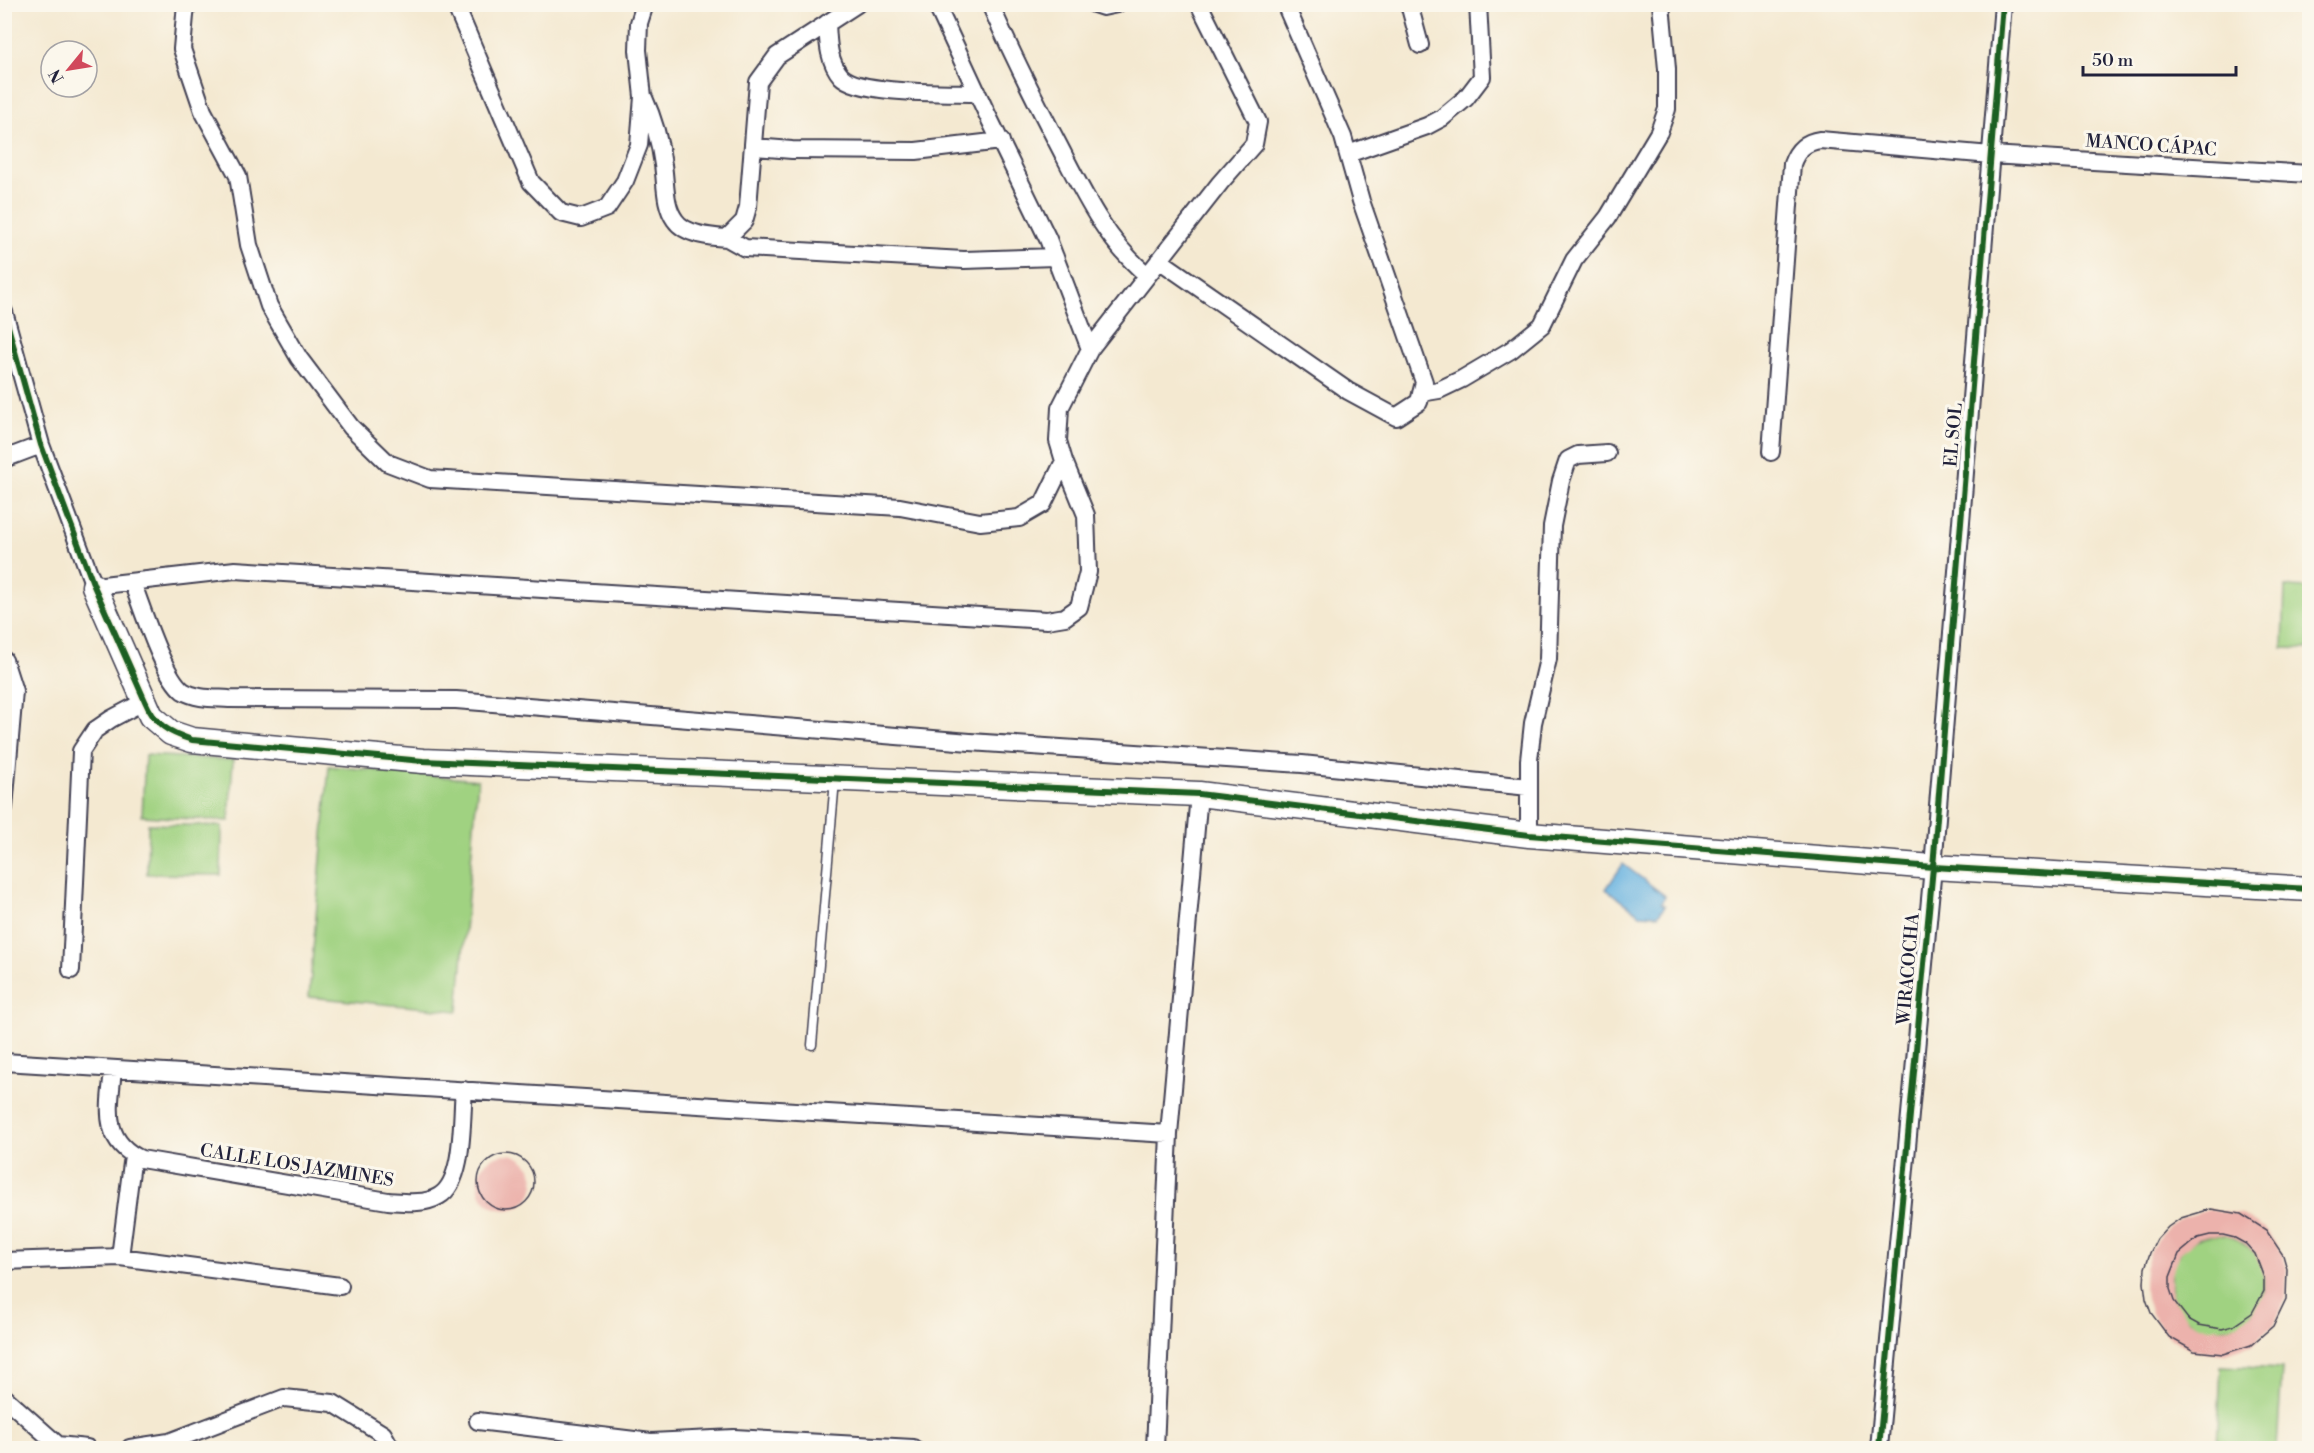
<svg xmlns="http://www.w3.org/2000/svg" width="2314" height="1453" font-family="'Libre Bodoni',serif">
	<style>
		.green { fill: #a0d281; stroke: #617a5e; stroke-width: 1.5 }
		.water { fill: #68b2e0; stroke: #456a8e; stroke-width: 1.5 }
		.building { fill: #ecb2ac; fill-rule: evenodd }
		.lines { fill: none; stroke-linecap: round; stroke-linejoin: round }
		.lane-casing { stroke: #424052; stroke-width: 11 }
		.street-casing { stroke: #424052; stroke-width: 20 }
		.secondary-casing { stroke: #424052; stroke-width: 27 }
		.lane { stroke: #fff; stroke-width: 8 }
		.street { stroke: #fff; stroke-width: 16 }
		.secondary { stroke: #fff; stroke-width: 24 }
		.cycleway-casing { stroke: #fbf7ec; stroke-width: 10 }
		.cycleway { stroke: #1b5e20; stroke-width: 6 }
		.labels { text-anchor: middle; stroke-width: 6; stroke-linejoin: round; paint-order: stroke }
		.street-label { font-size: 18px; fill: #22223b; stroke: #fbf7ec }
	</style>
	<rect width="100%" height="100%" fill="#fbf7ec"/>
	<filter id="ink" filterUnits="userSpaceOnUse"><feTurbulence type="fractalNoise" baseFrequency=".0167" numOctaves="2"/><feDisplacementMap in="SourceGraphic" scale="12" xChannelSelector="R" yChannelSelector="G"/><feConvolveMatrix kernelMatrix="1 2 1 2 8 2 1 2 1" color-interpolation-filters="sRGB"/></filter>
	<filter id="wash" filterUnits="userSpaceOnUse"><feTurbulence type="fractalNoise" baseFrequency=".008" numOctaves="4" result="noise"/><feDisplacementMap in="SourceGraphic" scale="24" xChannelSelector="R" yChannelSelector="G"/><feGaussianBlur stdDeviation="1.35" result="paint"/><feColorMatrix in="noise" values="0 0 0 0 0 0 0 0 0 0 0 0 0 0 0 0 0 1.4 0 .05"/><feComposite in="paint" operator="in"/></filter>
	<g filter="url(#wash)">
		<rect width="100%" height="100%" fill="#f4e9d1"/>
		<!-- green -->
		<path class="green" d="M2285,587L2309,588V649L2283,648Z
			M145,755L233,760L229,821L142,816Z
			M329,766L478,780L458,1011L309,997Z
			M148,824L222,826L221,875L147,874Z
			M2170 1282a47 47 0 1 1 94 0a47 47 0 1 1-94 0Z
			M2221,1366L2282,1369L2277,1448H2217Z"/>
		<!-- water -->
		<path class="water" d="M1623,864L1665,896L1661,903L1665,906L1658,915L1640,914L1606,889Z"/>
		<g id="blocks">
			<!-- building -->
			<path class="building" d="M478 1182a28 28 0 1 1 56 0a28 28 0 1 1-56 0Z
				M2211,1209L2241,1214L2266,1230L2283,1255L2287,1269L2286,1299L2273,1326L2251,1345L2223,1354L2194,1351L2169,1337L2151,1313L2146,1299L2144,1283L2145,1268L2150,1253L2157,1239L2168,1227L2181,1218ZM2210,1235H2223L2235,1238L2246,1244L2255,1254L2264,1278V1291L2252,1313L2233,1326L2222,1329L2199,1325L2188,1319L2174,1301L2170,1289V1277L2179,1254L2198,1238Z"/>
		</g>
	</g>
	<g filter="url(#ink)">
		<use href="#blocks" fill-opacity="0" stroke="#424052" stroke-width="1.5"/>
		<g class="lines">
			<!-- lane casing -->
			<g class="lane-casing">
				<path id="lane" d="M812,1045L835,780"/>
			</g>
			<!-- street casing -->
			<g class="street-casing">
				<path id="street" d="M186,4L182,49L203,111L238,176L249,245L269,306L299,358L351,427L388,463L430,479L900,507L980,522L1019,518L1043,504L1064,461
					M455,4L531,182L561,213L581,218L607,208L625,181L639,145L643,97L638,50L639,23L645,4
					M936,4L987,114L1048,239L1090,349
					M990,4C1011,52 1034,98 1058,144C1083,192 1105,240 1147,275
					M1094,4L1103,7L1117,4
					M1409,4L1420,45
					M827,23C828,41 828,61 841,76C859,95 949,92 977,93
					M644,98C654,120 660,142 663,165C666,183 664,205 675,220C685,235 711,237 727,238L744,221L748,207L758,82L777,56L857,4
					M754,147L792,150L916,151L1001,141
					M1348,154L1427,126L1442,118L1466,98L1482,77L1478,4
					M727,238L745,248L964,260L1055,257
					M1159,260L1348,391L1396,417L1419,402L1424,382L1361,201L1343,137L1285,4
					M4,312L41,445L94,586L235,570L1047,620L1065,617L1079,607L1088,572L1086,515L1064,461L1058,441L1060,408L1090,349L1220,183L1254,144L1258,122L1199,4
					M1421,393L1439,390L1462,379L1511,350L1542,325L1574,260L1608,217L1659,132L1667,109V69L1661,4
					M1771,452L1792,164C1797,150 1805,142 1820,140L1991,155L2310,174
					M4,459L41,445
					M132,582C142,607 163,676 183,691C196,699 214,698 229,699L456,700L970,742L1302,764L1529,787
					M4,660L14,691L4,808
					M1529,835V760L1533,723L1548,659L1552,526L1561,481L1568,460L1578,455L1607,453
					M71,970L81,751L95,730L111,719L145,701
					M4,1062L1169,1134
					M113,1069C110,1106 100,1140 141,1159L388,1201C404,1202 424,1205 439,1196C465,1181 461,1118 464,1090
					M120,1257L133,1155
					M4,1261L120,1257L340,1286
					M4,1397L58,1445L87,1448
					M478,1421L651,1442L734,1438L913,1448
					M130,1448L169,1442L284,1398L333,1403L383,1434L391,1448
					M1155,1448L1169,1134L1199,794
					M1879,1448L1933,867L2003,4"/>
			</g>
			<!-- secondary casing -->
			<g class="secondary-casing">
				<path id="secondary" d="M94,586L151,716L171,733L192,740L423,761L1199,794L1529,835L1933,867L2310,889"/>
			</g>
			<!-- lane -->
			<use href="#lane" class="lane"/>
			<!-- street -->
			<use href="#street" class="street"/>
			<!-- secondary -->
			<use href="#secondary" class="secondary"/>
			<!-- cycleway casing -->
			<g class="cycleway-casing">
				<path id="cycleway" d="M4,312L41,445L94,586L145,701C155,725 168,732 192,740L423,761L1199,794L1529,835L1933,867L2310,889
					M1879,1448L1933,867L2003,4"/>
			</g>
			<!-- cycleway -->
			<use href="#cycleway" class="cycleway"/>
		</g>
	</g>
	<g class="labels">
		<!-- street labels -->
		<g class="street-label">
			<text transform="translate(2151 145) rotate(4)" y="6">MANCO CÁPAC</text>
			<text transform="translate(1953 435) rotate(-85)" y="6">EL SOL</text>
			<text transform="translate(1908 969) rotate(-85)" y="6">WIRACOCHA</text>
			<text transform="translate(297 1165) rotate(9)" y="6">CALLE LOS JAZMINES</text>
		</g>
	</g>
	<!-- margin -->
	<rect width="2314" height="1453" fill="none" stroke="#fbf7ec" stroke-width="24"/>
	<!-- north arrow -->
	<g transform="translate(69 69) rotate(240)"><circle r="28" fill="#fbf7ec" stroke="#a4a2a5" stroke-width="1.5"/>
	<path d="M0-4.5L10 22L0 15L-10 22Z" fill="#d1495b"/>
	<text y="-9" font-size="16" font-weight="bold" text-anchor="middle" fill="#22223b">N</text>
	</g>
	<!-- scale -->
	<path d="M2083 66v9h153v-9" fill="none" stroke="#22223b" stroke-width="3"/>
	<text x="2092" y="66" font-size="18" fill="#22223b" stroke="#fbf7ec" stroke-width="4.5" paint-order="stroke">50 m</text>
</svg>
